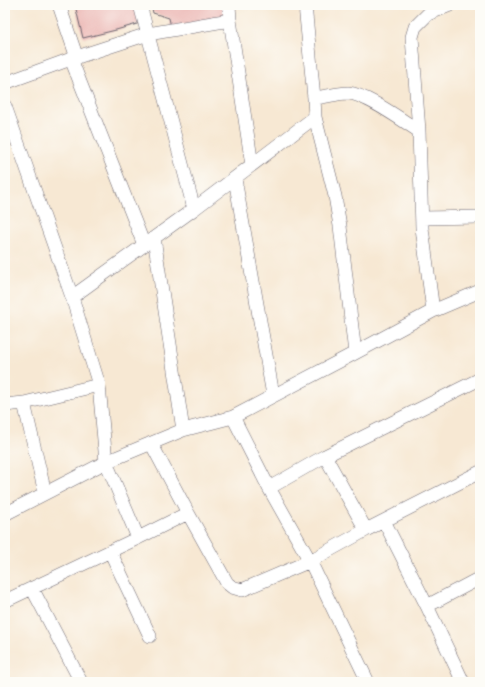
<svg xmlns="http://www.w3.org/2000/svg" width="485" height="687" font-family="'Architects Daughter',sans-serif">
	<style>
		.building { fill: #ebb4b1 }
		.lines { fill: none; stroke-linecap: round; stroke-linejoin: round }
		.minor-casing { stroke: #6d6770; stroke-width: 14 }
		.minor { stroke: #fff; stroke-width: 13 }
	</style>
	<rect width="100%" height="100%" fill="#fdfcf7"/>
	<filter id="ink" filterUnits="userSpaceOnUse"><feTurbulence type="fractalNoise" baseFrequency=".025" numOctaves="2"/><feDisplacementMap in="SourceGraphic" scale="8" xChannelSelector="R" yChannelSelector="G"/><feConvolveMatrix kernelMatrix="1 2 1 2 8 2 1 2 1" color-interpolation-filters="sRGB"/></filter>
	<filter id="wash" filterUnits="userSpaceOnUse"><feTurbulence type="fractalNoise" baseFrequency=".012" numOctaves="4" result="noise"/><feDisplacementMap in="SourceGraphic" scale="16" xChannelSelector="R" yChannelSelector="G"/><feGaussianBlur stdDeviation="0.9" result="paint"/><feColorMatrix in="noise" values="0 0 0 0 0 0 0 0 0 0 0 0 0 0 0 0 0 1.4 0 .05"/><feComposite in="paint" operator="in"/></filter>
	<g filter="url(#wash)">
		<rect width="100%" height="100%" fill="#f7e8d3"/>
		<g id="blocks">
			<!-- building -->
			<path class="building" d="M75,5H139L144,22L116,30L83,38Z
				M151,5H228V20L171,27L169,18L153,13Z"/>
		</g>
	</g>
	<g filter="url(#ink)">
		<use href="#blocks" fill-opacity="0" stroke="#6d6770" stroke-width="1"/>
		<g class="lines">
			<!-- minor casing -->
			<g class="minor-casing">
				<path id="minor" d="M59,5L77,58
					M140,5L194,209
					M229,5L230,20L252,165
					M305,5L314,98L315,117L335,196L340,226L355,353
					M71,59L144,245
					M5,83L71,59L148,34L230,20
					M314,98C325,97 338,93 348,93C366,94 403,121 419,131
					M5,106L72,297L99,385L106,462L138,538
					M235,179L273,395
					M422,218L480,217
					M154,238L183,430
					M72,297L194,209L315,117
					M433,311L422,228L419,131L412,37L415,27L428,14L450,5
					M24,403L45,493
					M5,405L24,403L99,385
					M233,417L269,488L310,561L368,682
					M151,443L188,513L227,583L232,587L242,590L310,561L366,530L480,472
					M325,456L366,530
					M269,488L325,456L480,379
					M5,514L106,462L183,430L233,417L355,353L433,311L480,291
					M384,521L427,606L463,682
					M110,551L150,636
					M32,588L81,682
					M5,601L138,538L188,513
					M427,606L480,578"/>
			</g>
			<!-- minor -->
			<use href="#minor" class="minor"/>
		</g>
	</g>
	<!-- margin -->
	<rect width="485" height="687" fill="none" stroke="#fdfcf7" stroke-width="20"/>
</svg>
